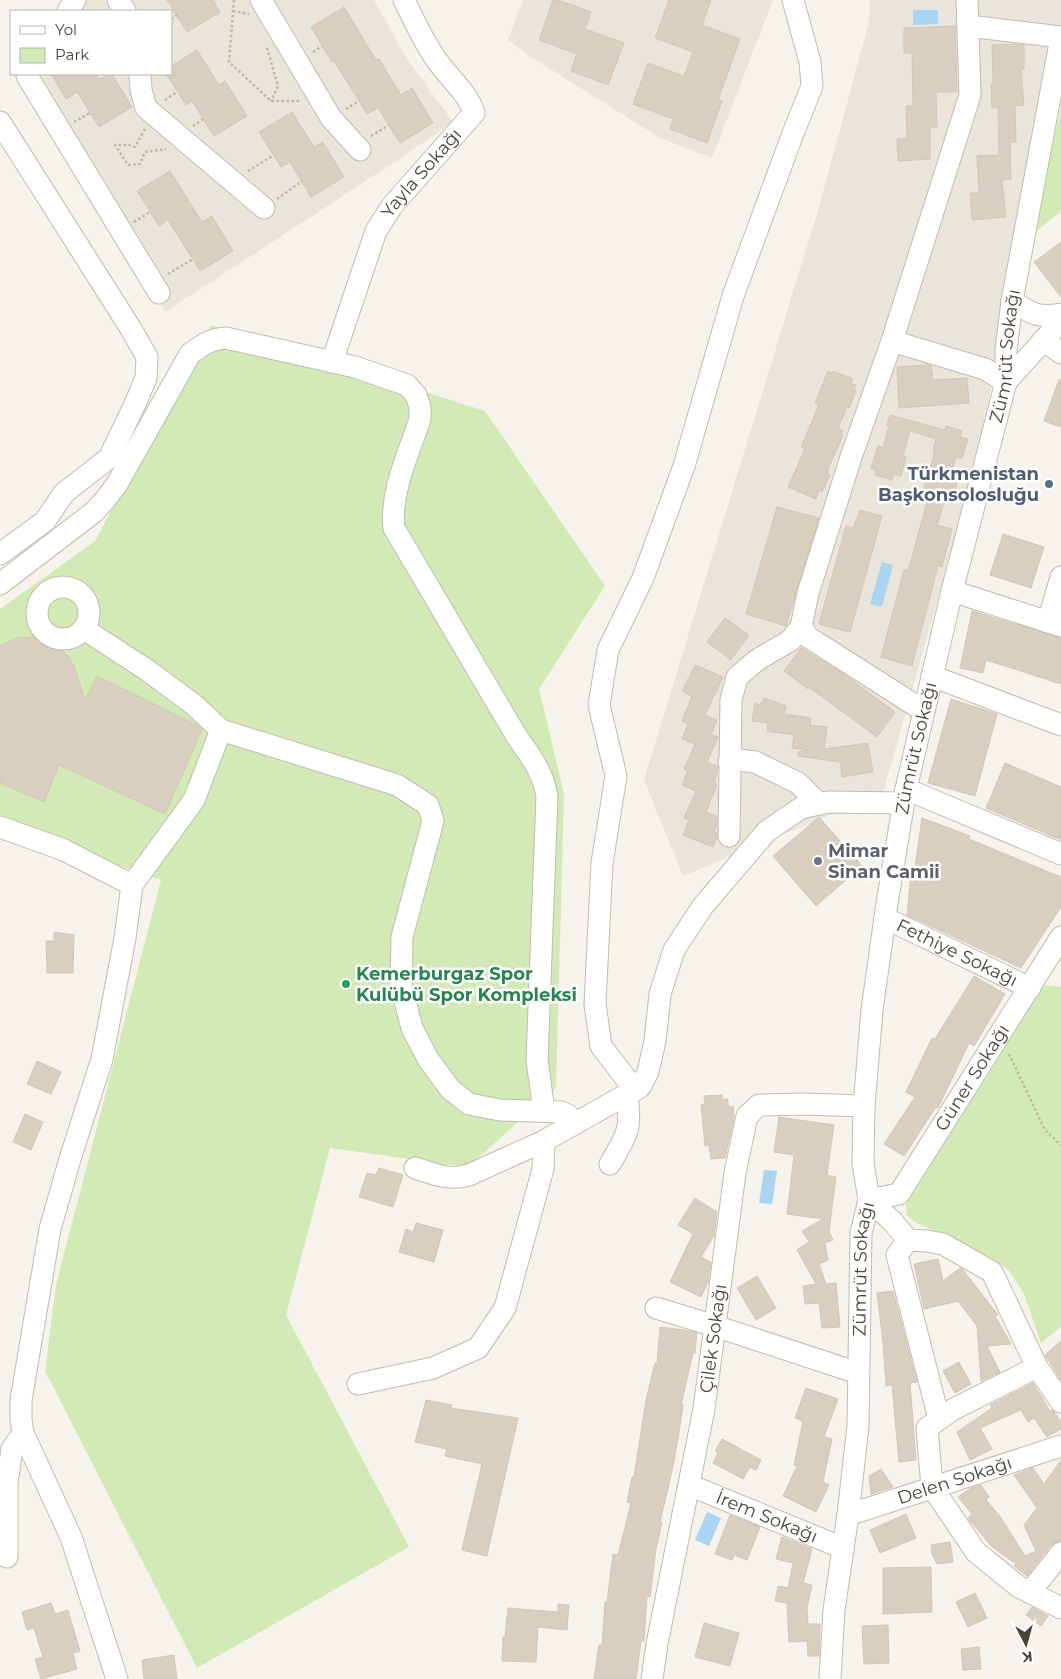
<svg xmlns="http://www.w3.org/2000/svg" width="1061" height="1679" font-family="Montserrat,sans-serif">
	<style>
		.residential { fill: #eae5da }
		.green { fill: #d2eab5 }
		.water { fill: #a9d4f2 }
		.building { fill: #d8cfc1; stroke: #d3c7b4 }
		.lines { fill: none; stroke-linecap: round; stroke-linejoin: round }
		.minor-casing { stroke: #c2bbae; stroke-width: 23 }
		.path { stroke: #c4b79f; stroke-width: 2.5; stroke-dasharray: 2.5 2.5; stroke-linecap: butt }
		.minor { stroke: #fff; stroke-width: 21 }
		.service-dot { fill: #5c6f8a; stroke: #fff; stroke-width: 2 }
		.worship-dot { fill: #6b7280; stroke: #fff; stroke-width: 2 }
		.leisure-dot { fill: #2e9e5b; stroke: #fff; stroke-width: 2 }
		.labels { text-anchor: middle; stroke-width: 5; stroke-linejoin: round; paint-order: stroke }
		.street-label { font-size: 18px; fill: #4b4439; stroke: #fff }
		.service-label { font-size: 18px; font-weight: bold; fill: #4e5e75; stroke: #fff; text-anchor: end }
		.worship-label { font-size: 18px; font-weight: bold; fill: #5b616d; stroke: #fff; text-anchor: start }
		.leisure-label { font-size: 18px; font-weight: bold; fill: #27864d; stroke: #fff; text-anchor: start }
	</style>
	<rect width="100%" height="100%" fill="#f6f3ec"/>
	<!-- residential -->
	<path class="residential" d="M65,0H374L407,59L453,122L407,154L165,312L79,173L20,74H171V11H56Z
		M523,0H773L712,158L660,138L528,55L508,40Z
		M870,0H1061V38L986,414L945,574L883,793L683,876L644,780L819,207L869,22Z"/>
	<!-- green -->
	<path class="green" d="M1061,108V211L1032,235Z
		M211,325L485,411L605,586L539,689L564,794L556,1088L468,1167L330,1148L286,1315L409,1547L197,1668L45,1371L56,1285L161,880L0,825V609L95,541Z
		M1044,985L1061,987V1327L1041,1343L1024,1294L1009,1270L996,1261L913,1221L907,1215L906,1205Z"/>
	<!-- water -->
	<path class="water" d="M913,10H938V24L913,25Z
		M882,562L893,565L882,607L870,604Z
		M764,1170L777,1171L772,1204L759,1203Z
		M707,1512L721,1518L709,1546L695,1540Z"/>
	<!-- building -->
	<path class="building" d="M167,0H213L220,12L187,32Z
		M553,0H558L591,12L585,29L624,43L608,85L571,71L577,54L539,40Z
		M669,0H711L702,25L740,39L718,100L722,101L707,143L670,129L673,119L633,104L648,63L684,76L693,52L655,38Z
		M344,7L376,60L379,59L401,95L412,88L433,123L400,143L378,108L367,114L334,61L332,62L311,27Z
		M955,26L957,92H936L937,127H930V159L898,161L897,139L907,138L906,106H913L912,53H904V28Z
		M1017,44L1024,45V69H1021L1024,105L1015,106L1016,142H1010L1011,179L1002,180L1006,217L972,220L970,193H979L977,156L999,155L998,107L992,108L991,84H993L992,45Z
		M197,50L219,85L225,81L247,116L214,136L192,101L186,105L166,74H171V66Z
		M51,74H97L100,79L112,74L132,107L99,127L77,92L66,99Z
		M292,112L314,147L323,142L344,177L311,197L290,162L281,167L259,132Z
		M170,171L202,222L212,216L233,251L200,271L168,220L159,226L137,191Z
		M1061,242V297L1034,262Z
		M927,365L931,366L933,380L967,378L969,403L899,408L897,367Z
		M828,371L832,373L833,371L853,379L851,384L856,385L854,389L856,391L849,408L847,407L838,428L842,430L841,434L843,435L828,469V473L830,475L822,492L819,490L816,499L788,487L805,449L801,447L819,405L815,403Z
		M1059,380H1061V427L1044,421Z
		M890,415L945,430L946,426L962,431L960,437L968,439L962,458L956,457L949,481L957,483L951,502L945,500L937,525L952,529L942,567L938,566L912,666L881,657L904,570L908,571L927,502L925,501L927,496L922,495L935,451H933L936,439L910,431L903,456L906,457L901,476L894,474L892,480L875,475L876,470L871,468L878,446L883,448L889,426L887,425Z
		M777,507L819,518L786,626L746,614Z
		M860,510L882,516L850,632L819,624L846,526L853,528Z
		M1003,534L1044,547L1031,588L990,575Z
		M972,611L1061,638V684L986,660L983,673L960,668Z
		M725,618L749,635L731,660L707,642Z
		M36,637L62,648L74,666L85,700L97,676L197,725L202,730L165,814L59,765L44,802L0,783V646L17,638Z
		M801,648L842,673L895,712L877,737L809,687L808,689L784,671Z
		M695,665L723,677L705,715L717,720L711,735L718,737L707,762L718,767L717,773L714,782L717,785L706,812L717,816V825L714,832L717,833V837L713,847L683,835L689,820L684,818L696,791L682,785L688,771L684,769L695,744L682,739L688,724L682,721L692,696L682,691Z
		M764,698L786,706L784,714L811,718L810,725L827,727L824,749L868,743L873,772L842,777L840,762L798,756V752L808,750L792,748L794,735L767,731L768,723L752,721L755,703L759,705Z
		M951,699L997,714L975,796L928,783Z
		M1005,763L1061,787V840L986,808Z
		M819,817L862,866L816,906L773,856Z
		M922,818L970,836L969,839L1061,877V907L1021,968L907,915L911,873L914,874Z
		M54,932L74,935L73,973H47L46,941H54Z
		M974,976L1005,994L974,1046L969,1043L938,1108L936,1107L904,1156L884,1144L915,1097L906,1092L932,1038L935,1039Z
		M37,1061L61,1072L51,1094L27,1084Z
		M722,1095V1100L728,1099V1107L733,1106L734,1118L725,1158L711,1159L709,1145L705,1146L701,1105L705,1104L704,1096Z
		M25,1114L43,1122L31,1150L13,1142Z
		M779,1117L834,1125L827,1175L836,1177L829,1231L833,1240L825,1243L828,1260L819,1264L826,1284L836,1283L840,1327L822,1328L819,1303L805,1304L803,1286L816,1284L797,1250L809,1242L802,1231L823,1219L787,1214L794,1155L774,1152Z
		M379,1168L403,1175L393,1207L359,1197L367,1173L376,1175Z
		M695,1198L717,1212L714,1236L701,1257L711,1262L708,1282L701,1297L670,1282L693,1234L678,1225Z
		M416,1223L443,1230L434,1262L399,1252L406,1229L413,1232Z
		M938,1259L943,1281L960,1268L963,1270L998,1315L995,1316L1011,1344L987,1346L1000,1372L981,1381L977,1326L958,1301L924,1309L914,1264Z
		M757,1276L776,1308L756,1320L737,1288Z
		M893,1291L917,1382L910,1383L916,1460L899,1462L892,1385L886,1386L883,1342L877,1293Z
		M660,1327L684,1330L697,1333L695,1353H693L681,1405H683L679,1433L672,1471L660,1522H662L656,1549L650,1597L647,1596L644,1641H641L636,1679H594L599,1645H602L605,1602H607L613,1554L618,1555L631,1503L627,1502L632,1477H634L646,1400L655,1363L657,1364Z
		M1061,1341V1380L1045,1355Z
		M959,1362L971,1384L955,1393L943,1371Z
		M1033,1383L1050,1411L1052,1410L1055,1413L1061,1422V1429L1047,1437L1034,1418L1028,1422L1021,1410L980,1428L992,1449L970,1460L957,1432L992,1408L990,1405Z
		M806,1388L838,1399L824,1437L832,1439L823,1482L829,1485L816,1512L783,1496L797,1466L794,1465L803,1421L795,1418Z
		M426,1400L452,1405L451,1408L518,1418L487,1556L462,1550L482,1464L445,1456L447,1449L415,1442Z
		M722,1439L761,1460L756,1470L750,1467L743,1479L713,1463L718,1453L715,1451Z
		M1061,1460V1541L1056,1542L1051,1545L1027,1576L1014,1566L1016,1564L991,1546L982,1535L968,1518L972,1514L958,1497L971,1488L981,1485L989,1497L986,1500L1000,1516L1025,1556L1036,1551L1024,1525L1037,1508L1014,1475L1033,1468L1044,1484Z
		M881,1469L893,1487L871,1494L869,1476Z
		M906,1514L916,1538L880,1553L870,1530Z
		M730,1515L760,1527L747,1560L734,1555L732,1560L715,1554Z
		M782,1537L812,1549L803,1583L812,1585L807,1608L808,1624H820L819,1656H808L807,1641L789,1642L787,1603L775,1601L778,1586L788,1588L793,1563L776,1559Z
		M950,1542L953,1562L937,1564L932,1554L931,1545Z
		M931,1567L932,1612L883,1614V1568Z
		M975,1593L987,1618L968,1627L956,1602Z
		M51,1603L55,1614L68,1610L80,1651L73,1653L77,1669L41,1679L35,1659L43,1657L34,1628L27,1630L22,1612Z
		M558,1604L569,1605L567,1630L538,1627L536,1662L502,1661L503,1637H505L508,1608L558,1612Z
		M1032,1607L1048,1616L1041,1626L1026,1615Z
		M704,1623L739,1633L730,1666L695,1657Z
		M888,1625L889,1663L864,1664L862,1626Z
		M979,1647L981,1669L963,1670L961,1649Z
		M174,1655L177,1679H144L142,1660Z"/>
	<g class="lines">
		<!-- minor casing -->
		<g class="minor-casing">
			<g id="minor">
				<path d="M118,0L125,11"/>
				<path d="M261,0L331,118L360,150"/>
				<path d="M68,11L75,0"/>
				<path d="M968,26L1061,37"/>
				<path d="M29,74L27,76L159,293"/>
				<path d="M140,74L141,90L146,108L264,208"/>
				<path d="M0,122L131,329L147,357L146,378L135,404L109,458L64,493L45,521L0,554"/>
				<path d="M1012,301C1032,314 1037,318 1061,314"/>
				<path d="M1043,340L1061,353"/>
				<path d="M892,341L985,369L1006,382"/>
				<path id="s1" d="M332,362L376,231L392,206L474,113C468,93 450,79 438,62C424,43 415,22 404,0"/>
				<path d="M1006,382L1061,321"/>
				<path d="M0,584L94,512L105,500L117,484L190,354C202,345 210,339 226,338L355,367L407,385L416,395L420,407V419C409,453 390,491 394,528L517,737C531,756 543,773 547,796L537,1060L544,1111"/>
				<circle cx="63" cy="613" r="26"/>
				<path d="M952,591L1061,626"/>
				<path d="M1048,622L1061,577"/>
				<path d="M84,629L147,670L193,704L221,730L397,785L428,805L433,821L402,937L401,986L412,1028L428,1059L450,1089L469,1104L500,1110L561,1112L568,1115L575,1124"/>
				<path d="M932,676L1061,725"/>
				<path d="M924,711L808,637L801,627L808,593L851,457L892,341L970,95L967,0"/>
				<path d="M729,762L739,760L755,762L798,783L819,804"/>
				<path d="M906,789L1061,854"/>
				<path d="M0,827L64,850L132,885"/>
				<path d="M729,836L731,700L737,677L757,660L791,640L801,627"/>
				<path id="s2" d="M885,918L1030,988"/>
				<path d="M635,1090L601,1046L595,1004L602,863L616,776L599,705L608,650L643,578L684,466L733,296L792,136L812,86L810,62L793,0"/>
				<path d="M610,1164C627,1135 632,1129 627,1096"/>
				<path d="M415,1168C434,1174 450,1181 469,1175L544,1141L640,1087L648,1072L655,1041L660,994L674,950L703,906L767,831L801,808L828,802L903,803"/>
				<path id="s3" d="M869,1200L899,1194L1061,937"/>
				<path d="M869,1200L893,1222L908,1240L927,1241L943,1244L992,1272L1037,1367L1061,1402"/>
				<path d="M908,1240L897,1255L939,1419"/>
				<path d="M656,1308L715,1326L858,1373"/>
				<path d="M1037,1367L952,1410L927,1428L932,1487L976,1552L1019,1587L1061,1608"/>
				<path d="M358,1384L433,1368L478,1348L505,1308L543,1169L544,1141"/>
				<path id="s4" d="M689,1485L843,1548"/>
				<path id="s5" d="M848,1515L1061,1446"/>
				<path d="M7,1557V1483L12,1449L23,1433"/>
				<path d="M1030,1592L1061,1553"/>
				<path d="M117,1679L71,1537L23,1433L21,1420V1400L50,1229L70,1159L102,1059L125,938L132,885L194,800L221,730"/>
				<path id="s6" d="M652,1679L657,1644L704,1409L735,1173L747,1116L759,1105L802,1104L864,1106"/>
				<path id="s7" d="M830,1679L834,1610L848,1515L858,1426L861,1233L869,1200L863,1163L864,1106L872,1010L887,903L906,789L952,591L1006,382V350L1012,301L1061,38"/>
			</g>
		</g>
		<!-- path -->
		<path class="path" d="M234,0L229,62L271,101H300
			M233,11L249,14
			M171,19L177,15
			M267,48L278,86L271,101
			M313,52L322,46
			M165,100L177,92
			M346,109L359,101
			M74,122L90,113
			M193,126L203,119
			M145,129L135,147L129,145H115L128,165L140,164L145,152L166,149
			M371,136L389,125
			M248,171L274,155
			M277,199L302,181
			M134,222L150,212
			M168,274L193,259
			M1009,1054L1045,1130L1061,1145"/>
		<!-- minor -->
		<use href="#minor" class="minor"/>
	</g>
	<!-- markers -->
	<circle class="service-dot" cx="1049" cy="484" r="5"/>
	<circle class="worship-dot" cx="818" cy="861" r="5"/>
	<circle class="leisure-dot" cx="346" cy="984" r="5"/>
	<g class="labels">
		<!-- street labels -->
		<g class="street-label">
			<text dy="6" stroke="none"><textPath href="#s1" startOffset="212">Yayla Sokağı</textPath></text>
			<text dy="6" stroke="none"><textPath href="#s7" startOffset="1341">Zümrüt Sokağı</textPath></text>
			<text dy="6" stroke="none"><textPath href="#s7" startOffset="938">Zümrüt Sokağı</textPath></text>
			<text dy="6" stroke="none"><textPath href="#s2" startOffset="80">Fethiye Sokağı</textPath></text>
			<text dy="6" stroke="none"><textPath href="#s3" startOffset="168">Güner Sokağı</textPath></text>
			<text dy="6" stroke="none"><textPath href="#s7" startOffset="412">Zümrüt Sokağı</textPath></text>
			<text dy="6" stroke="none"><textPath href="#s6" startOffset="346">Çilek Sokağı</textPath></text>
			<text dy="6" stroke="none"><textPath href="#s5" startOffset="112">Delen Sokağı</textPath></text>
			<text dy="6" stroke="none"><textPath href="#s4" startOffset="84">İrem Sokağı</textPath></text>
		</g>
		<!-- service labels -->
		<g class="service-label">
			<text x="1039" y="480">Türkmenistan<tspan x="1039" dy="21">Başkonsolosluğu</tspan></text>
		</g>
		<!-- worship labels -->
		<g class="worship-label">
			<text x="828" y="857">Mimar<tspan x="828" dy="21">Sinan Camii</tspan></text>
		</g>
		<!-- leisure labels -->
		<g class="leisure-label">
			<text x="356" y="980">Kemerburgaz Spor<tspan x="356" dy="21">Kulübü Spor Kompleksi</tspan></text>
		</g>
	</g>
	<!-- legend -->
	<rect x="10" y="10" width="162" height="65" fill="#ffffff" stroke="#b7b4b0"/>
	<rect x="20" y="26" width="25" height="8" fill="#ffffff" stroke="#b7b4b0"/>
	<text x="55" y="35" font-size="15" fill="#4b4439">Yol</text>
	<rect x="20" y="48" width="25" height="15" fill="#d2eab5" stroke="#b7b4b0"/>
	<text x="55" y="60" font-size="15" fill="#4b4439">Park</text>
	<!-- north arrow -->
	<g transform="translate(1026 1644) rotate(174)" stroke="#ffffff" stroke-width="4" paint-order="stroke">
	<path d="M0-4L9 19L0 12L-9 19Z" fill="#4b4439"/>
	<text y="-8" font-size="14" font-weight="bold" text-anchor="middle" fill="#4b4439">K</text>
	</g>
</svg>
